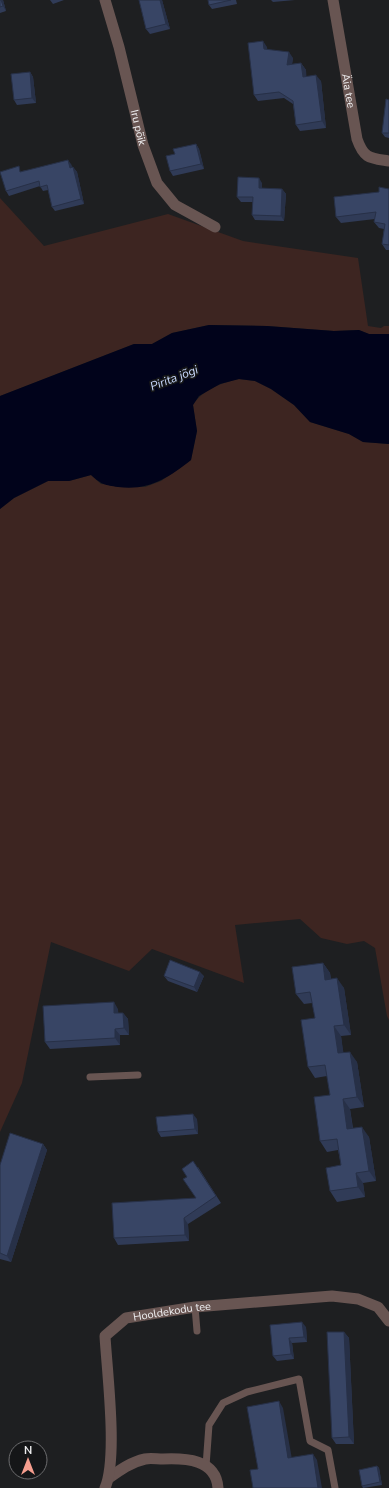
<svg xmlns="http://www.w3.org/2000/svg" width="389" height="1488" font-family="'Nunito Sans',sans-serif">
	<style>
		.green { fill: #3d2521 }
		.water { fill: #01031b }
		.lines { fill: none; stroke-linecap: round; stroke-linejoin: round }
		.service { stroke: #685552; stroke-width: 7 }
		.minor { stroke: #685552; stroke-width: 11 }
		.wall { fill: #303b57 }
		.shaded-wall { fill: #273047 }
		.building { fill: #384565; stroke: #273047 }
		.labels { text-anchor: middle; stroke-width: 3.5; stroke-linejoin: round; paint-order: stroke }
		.street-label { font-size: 11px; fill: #eeeef0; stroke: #151618 }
		.water-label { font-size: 12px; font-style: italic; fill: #c8d8fb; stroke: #151618 }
	</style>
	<rect width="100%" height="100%" fill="#1e1f21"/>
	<!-- green -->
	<path class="green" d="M0,198L44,246L168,214L243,241L358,258L368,326L381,328L384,326H389V334H369L359,330L334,331L267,326L209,325L172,333L152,344H134L0,396Z
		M239,379L255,381L271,389L294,405L310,422L349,434L363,442L389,444V1020L387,1016L375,948L364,941L347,944L321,938L300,919L235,925L244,983L152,949L129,971L51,942L22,1083L0,1132V509L14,498L48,481H69L91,475L101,484L145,487L161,481L191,460L197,431L193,405C203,389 222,383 239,379Z"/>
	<!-- water -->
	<path class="water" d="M209,325L267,326L334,331L359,330L369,334H389V444L363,442L349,434L310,422L294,405L271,389L255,381L239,379L220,384L199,396L193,405L197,431L191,460C168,478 149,491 118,487C105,485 102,485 91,475L69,481H48L14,498L0,509V396L134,344H152L172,333Z"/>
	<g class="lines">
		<!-- service -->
		<path class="service" d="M90,1077L138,1075
			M195,1307L197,1331
			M206,1466L209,1425L223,1403L247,1392L299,1379L310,1441L328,1450L335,1488"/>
		<!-- minor -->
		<g class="minor">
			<path id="s1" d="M105,0L119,47L143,145L157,183L175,205L215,227"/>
			<path id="s2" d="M333,0L357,139C364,159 370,158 389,161"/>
			<path d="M109,1478C120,1470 131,1462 145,1459C150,1458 157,1459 163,1459C185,1458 216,1459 218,1488"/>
			<path id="s3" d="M105,1488C118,1458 107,1372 105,1336L126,1318L195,1307L332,1296L358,1299L378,1307L389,1321"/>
		</g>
	</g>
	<!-- wall -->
	<path class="wall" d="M0,0H4H3L6,11L0,13Z
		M50,0H64L53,4Z
		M139,0H162L170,29L150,34L146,29Z
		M208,0H236L237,4L212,9L209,5Z
		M271,0H295L273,2Z
		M267,47V49L293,58L292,64L301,63L306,70V76L321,81L326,128L300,131L296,125L293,104L284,98L258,101L254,95Z
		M30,72L33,77L36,103L17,105L14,100Z
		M389,100V138L385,137L382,133Z
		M196,144L199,149L204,169L173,176L170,171L175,154Z
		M71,164L72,168L73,167L77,172L84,204L55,211L52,207L48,190L43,191L40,186L9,196L6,191L22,171Z
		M262,183V188L282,189L286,194L284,221L255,220L252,215L253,202H241L237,197Z
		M389,189V250H386L382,244L384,229L379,228L374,222L375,219L341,223L336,217L379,192Z
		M323,963L330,973L331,979L344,988L351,1035L341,1036L343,1053L357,1062L364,1107L350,1109L353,1128L369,1137L376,1181L363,1183L365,1197L337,1202L330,1191L341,1165L338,1150L327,1152L320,1141L330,1095L327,1076L315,1078L308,1067L315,1018L312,1003L304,1004L296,994Z
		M164,976H204L197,992L168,981Z
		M118,1009V1013H123L128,1019L129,1035H120V1045L50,1049L45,1042Z
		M197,1119L198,1134L161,1137L158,1132Z
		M43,1144L47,1150L11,1262L0,1259V1165Z
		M198,1167L221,1203L188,1224L189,1241L118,1245L114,1238L196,1198L187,1177Z
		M270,1325L306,1327L307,1342L292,1343L294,1359L277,1361L273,1356Z
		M344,1332L349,1338L354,1444H336L332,1438Z
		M377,1466L379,1468L382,1485L363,1488L362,1486Z"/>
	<!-- shaded-wall -->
	<path class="shaded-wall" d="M1,0H3L6,11L3,6Z
		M160,0H162L170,29L166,24Z
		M263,41L267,47L268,55L264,49Z
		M289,52L293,58L291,71L287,65Z
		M301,63L306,70L307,83L303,77Z
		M30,72L33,77L36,103L32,98Z
		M316,75L321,81L326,128L322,121Z
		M196,144L199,149L204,169L201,164Z
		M68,160L71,164L74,173L70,168Z
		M73,167L77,172L84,204L81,199Z
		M259,178L262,183V193L259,188Z
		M282,189L286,194L284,221L281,216Z
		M323,963L330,973L332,990L325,980Z
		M200,972L204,976L197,992L194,987Z
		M337,978L344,988L351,1035L344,1025Z
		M114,1002L118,1009L119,1020L114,1013Z
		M123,1013L128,1019L129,1035L124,1028Z
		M334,1026L341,1036L345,1063L338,1053Z
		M115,1029L120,1035V1045L115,1038Z
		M350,1052L357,1062L364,1107L357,1097Z
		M343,1099L350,1109L354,1139L347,1129Z
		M193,1114L197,1119L198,1134L195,1129Z
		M362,1127L369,1137L376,1181L369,1171Z
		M43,1144L47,1150L11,1262L7,1256Z
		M356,1173L363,1183L365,1197L358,1187Z
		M184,1218L188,1224L189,1241L185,1235Z
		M302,1322L306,1327L307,1342L304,1337Z
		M344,1332L349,1338L354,1444L349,1437Z
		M289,1338L292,1343L294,1359L291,1354Z
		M279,1401L283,1408L293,1465L288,1458Z
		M313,1454L317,1460L322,1488H318Z
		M377,1466L379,1468L382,1485L380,1482Z"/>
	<!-- building -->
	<path class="building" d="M0,0H1L3,6L0,7Z
		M139,0H160L166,24L146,29Z
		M208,0H231L209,5Z
		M263,41L264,49L289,52L287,65L301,63L303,77L316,75L322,121L296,125L293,101L279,92L254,95L248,43Z
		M30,72L32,98L14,100L11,74Z
		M386,99L389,100V133H382Z
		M196,144L201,164L170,171L166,156L175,154L173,149Z
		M68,160L70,168L73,167L81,199L52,207L47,185L40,187L39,181L6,191L0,172L19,166L20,172Z
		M238,177L259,178V188L282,189L281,216L252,215L253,197H237Z
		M379,187L389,189V245L382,244L385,224L374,222L376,212L336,217L334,197L379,192Z
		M170,960L200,972L194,987L164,976Z
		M323,963L325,980L337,978L344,1025L334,1026L338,1053L350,1052L357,1097L343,1099L347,1129L362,1127L369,1171L356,1173L358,1187L330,1191L326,1168L341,1165L337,1139L320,1141L314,1097L330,1095L325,1065L308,1067L301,1020L315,1018L310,992L296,994L292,967Z
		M114,1002V1013H123L124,1028L115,1029V1038L45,1042L43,1006Z
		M193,1114L195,1129L158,1132L156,1117Z
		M10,1133L43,1144L7,1256L0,1253V1165Z
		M193,1161L216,1196L184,1218L185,1235L114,1238L112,1203L196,1198L183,1179L187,1177L182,1169Z
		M302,1322L304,1337L289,1338L291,1354L273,1356L270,1325Z
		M327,1332H344L349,1437L332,1438Z
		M279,1401L288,1458L313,1454L318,1488H253L250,1470L258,1469L247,1407Z
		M377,1466L380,1482L362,1486L359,1470Z"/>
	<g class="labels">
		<!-- street labels -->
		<g class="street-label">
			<text dy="4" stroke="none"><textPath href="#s2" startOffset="92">Äia tee</textPath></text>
			<text dy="4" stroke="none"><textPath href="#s1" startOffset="132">Iru põik</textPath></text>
			<text dy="4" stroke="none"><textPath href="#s3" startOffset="227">Hooldekodu tee</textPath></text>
		</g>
		<!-- water labels -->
		<g class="water-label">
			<text transform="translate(174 378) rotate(-21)" y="4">Pirita jõgi</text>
		</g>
	</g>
	<!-- north arrow -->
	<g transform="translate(28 1460)"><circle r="19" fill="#151618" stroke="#6c6c6e"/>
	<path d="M0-3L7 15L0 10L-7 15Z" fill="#f59d8e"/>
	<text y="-6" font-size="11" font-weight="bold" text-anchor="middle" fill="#eeeef0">N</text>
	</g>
</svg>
